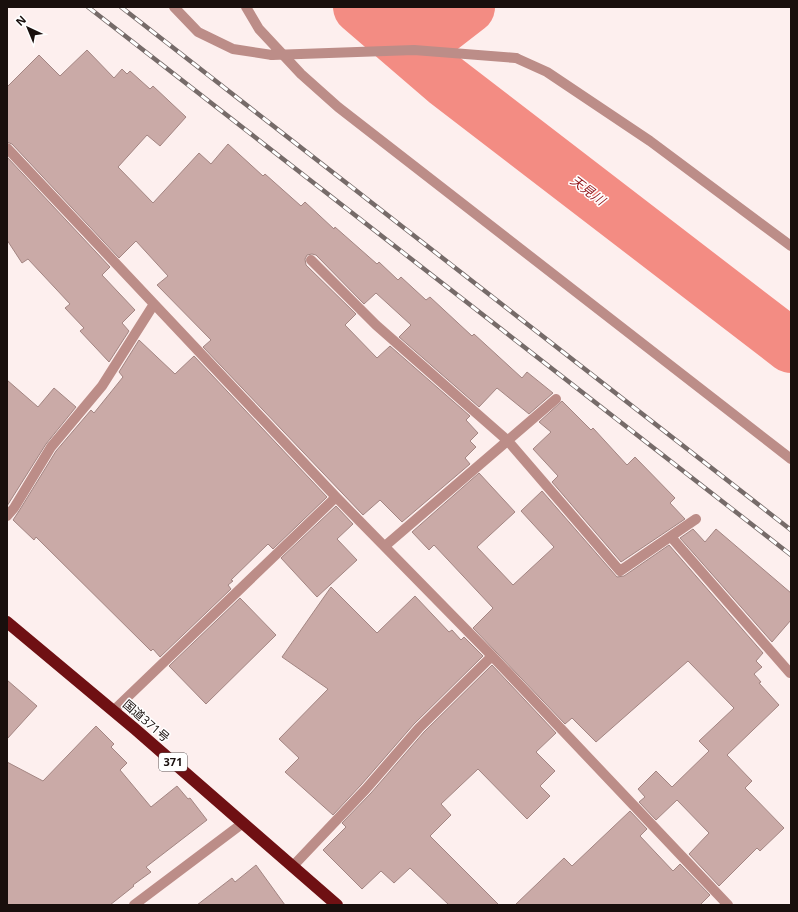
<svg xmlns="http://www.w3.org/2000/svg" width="798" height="912" font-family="'Open Sans','Noto Sans JP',sans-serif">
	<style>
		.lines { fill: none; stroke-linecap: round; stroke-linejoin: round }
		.river { stroke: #f38c83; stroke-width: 54 }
		.building { fill: #caaaa7; stroke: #a38582 }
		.minor { stroke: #bc8d88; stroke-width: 10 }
		.highway { stroke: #6f1013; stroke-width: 12 }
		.rail-casing { stroke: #766b69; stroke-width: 4.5 }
		.rail { stroke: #fff; stroke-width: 3; stroke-dasharray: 9; stroke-linecap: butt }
		.minor-bridge { stroke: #bc8d88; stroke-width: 10 }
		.labels { text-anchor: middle; stroke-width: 3; stroke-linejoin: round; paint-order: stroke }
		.shield { fill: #fff; stroke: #5e5756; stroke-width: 1 }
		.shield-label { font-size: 11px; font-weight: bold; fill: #190f0d }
		.street-label { font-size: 12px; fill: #190f0d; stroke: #fff }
		.water-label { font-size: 13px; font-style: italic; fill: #951a1e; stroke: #fff }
	</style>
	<rect width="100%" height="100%" fill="#fdefee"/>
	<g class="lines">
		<!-- river -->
		<path class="river" d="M360,7L446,81L791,346
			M388,31H437L468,7"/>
	</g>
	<!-- building -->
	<path class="building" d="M87,50L114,78L122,69L127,74L130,71L150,89L153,86L186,117L160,146L147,135L118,167L153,203L199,153L211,164L228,144L263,176L265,174L301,206L305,202L334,229L335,227L377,264L379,262L398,280L401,277L426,300L430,297L472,336L474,334L522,378L527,372L553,393L529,414L497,388L479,407L399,337L411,325L376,293L364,304L316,255L312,254L307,255L305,259L306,265L356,314L345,325L377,358L390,346L470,416L466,420L478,433L470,441L476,447L465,458L470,464L402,522L380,500L363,515L203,347L211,340L157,285L168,276L136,241L119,258L12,144L7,142V87L39,55L60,76Z
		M7,157L110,267L102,275L135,310L122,323L129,331L109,362L80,331L84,328L65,308L70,304L28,259L22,263L7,240Z
		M139,340L175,374L194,356L327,497L273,549L268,544L231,580L233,581L228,585L231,589L160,657L153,649L151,651L36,537L34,540L13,520L19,511L56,451L91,410L94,413L123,377L119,372Z
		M7,380L38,407L54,388L76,407L46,444L7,506Z
		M562,401L591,430L593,428L627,465L635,457L675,498L670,503L685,519L621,562L552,482L558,476L533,449L551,432L539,422Z
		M479,473L515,512L477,547L513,585L554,547L521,511L542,491L617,577L624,576L669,545L763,653L756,661L762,667L754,674L761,682L759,683L779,705L727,755L752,781L745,788L784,828L760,851L757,848L719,886L689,854L709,833L677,800L656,820L639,802L645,797L638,789L656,771L672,787L709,751L699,741L734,708L688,661L596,742L572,718L565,724L473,628L493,608L434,545L429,550L412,532Z
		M336,506L353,524L337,539L357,560L317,597L281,558Z
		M693,529L705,542L716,529L791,593V620L772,642L680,538Z
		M331,587L377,633L415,596L449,632L452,630L461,640L464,637L483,656L414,724L361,785L333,815L285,772L299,758L279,739L328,689L282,657Z
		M240,598L276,635L206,704L169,666Z
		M492,665L556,733L536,752L555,771L540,786L550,796L527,819L478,769L441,804L451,815L430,836L499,905H449L410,868L394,883L381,871L362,889L323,850L346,827L342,823L371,793L424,732Z
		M7,680L37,706L7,739Z
		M96,726L114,744L111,747L127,763L120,770L151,807L177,786L188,799L190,798L207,820L146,867L151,872L133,885L134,886L110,905H7V762L43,781Z
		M630,811L647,829L640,836L673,871L680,864L710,895L700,905H515L564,858L572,866Z
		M256,865L285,905H197L232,878L235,882Z"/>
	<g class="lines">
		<!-- minor -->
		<path class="minor" d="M174,7L198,32L233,49L272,55
			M246,7L259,29L301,74L338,107L791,459
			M516,58L547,72L650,141L791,246
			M7,148L336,497L492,656L728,905
			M311,260L376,325L508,441L620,571L696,519
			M7,516L14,508L51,447L102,386L154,304
			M671,537L790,673
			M385,546L556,399
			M113,711L336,497
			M293,866L366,789L419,728L492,656
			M134,905L243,823"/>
		<!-- highway -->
		<path class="highway" d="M7,622L135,729L337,905"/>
		<!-- rail casing -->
		<g class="rail-casing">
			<path id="rail" d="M88,7L791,555
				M121,7L791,530"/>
		</g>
		<!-- rail -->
		<use href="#rail" class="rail"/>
		<!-- minor-bridge -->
		<path class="minor-bridge" d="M272,55L414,50L516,58"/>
	</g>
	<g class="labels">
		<!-- shield labels -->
		<rect class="shield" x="159" y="753" width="28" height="18" rx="3"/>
		<g class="shield-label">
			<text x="173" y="766">371</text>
		</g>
		<!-- street labels -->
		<g class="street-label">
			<text transform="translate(146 721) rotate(41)" y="4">国道371号</text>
		</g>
		<!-- water labels -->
		<g class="water-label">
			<text transform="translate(588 190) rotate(37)" y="5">天見川</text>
		</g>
	</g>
	<!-- border -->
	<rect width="798" height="912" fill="none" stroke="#190f0d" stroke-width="16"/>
	<!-- north arrow -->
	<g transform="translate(28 28) rotate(316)" stroke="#ffffff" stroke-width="3" paint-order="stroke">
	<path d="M0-3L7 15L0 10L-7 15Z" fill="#190f0d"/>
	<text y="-6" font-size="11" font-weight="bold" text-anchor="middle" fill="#190f0d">N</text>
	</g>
</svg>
